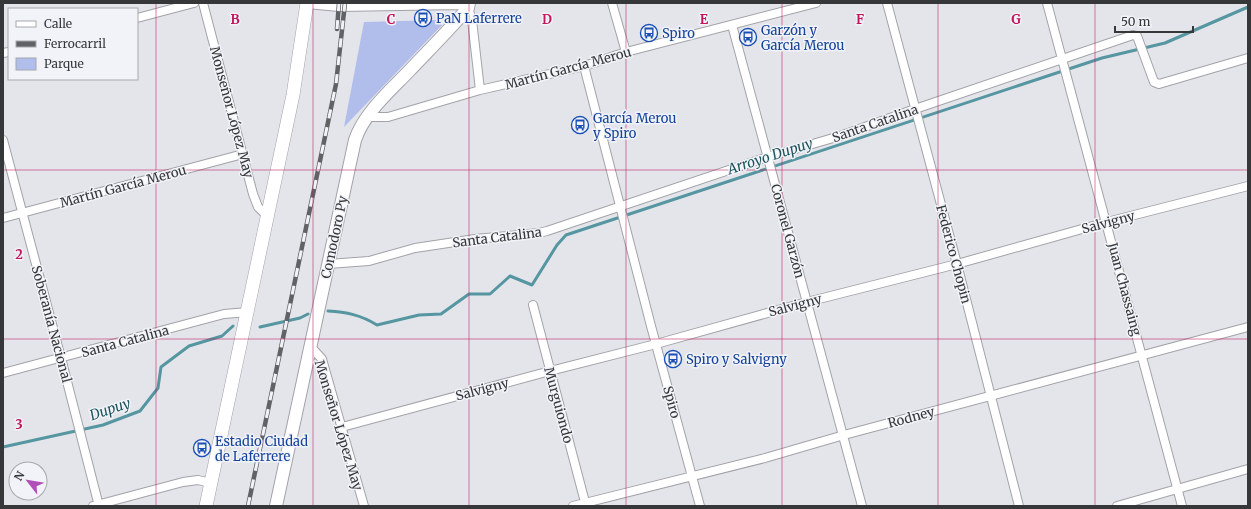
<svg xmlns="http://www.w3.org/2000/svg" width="1251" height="509" font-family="Merriweather,serif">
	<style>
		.green { fill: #b1bdeb }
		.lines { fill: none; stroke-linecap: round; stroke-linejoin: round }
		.stream { stroke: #5696a1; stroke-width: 3 }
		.street-casing { stroke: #a2a3a8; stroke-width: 10 }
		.secondary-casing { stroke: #a2a3a8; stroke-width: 14 }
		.primary-casing { stroke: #a2a3a8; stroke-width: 14 }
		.street { stroke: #fff; stroke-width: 8 }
		.secondary { stroke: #fff; stroke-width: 12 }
		.primary { stroke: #fff; stroke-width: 13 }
		.rail-casing { stroke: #616265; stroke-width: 4.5 }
		.rail { stroke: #f1f3f8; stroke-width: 3; stroke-dasharray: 9; stroke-linecap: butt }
		.grid { fill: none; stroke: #c2185b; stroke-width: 1; stroke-opacity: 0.55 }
		.labels { text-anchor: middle; stroke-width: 3; stroke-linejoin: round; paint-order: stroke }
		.transit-label { font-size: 13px; fill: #164399; stroke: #f1f3f8; text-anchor: start }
		.street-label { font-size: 13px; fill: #363739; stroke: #f1f3f8 }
		.water-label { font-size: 14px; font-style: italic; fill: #1a535b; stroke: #f1f3f8 }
		.grid-label { font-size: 13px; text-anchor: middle; font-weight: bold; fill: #c2185b; stroke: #f1f3f8; stroke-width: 3; stroke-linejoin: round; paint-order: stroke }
	</style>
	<rect width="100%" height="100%" fill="#e4e5eb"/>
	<!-- green -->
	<path class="green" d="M437,20L442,25L344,127L364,22Z"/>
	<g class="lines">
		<!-- stream -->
		<path class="stream" d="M328,311C346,312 361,315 377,325L419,315L441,314L469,294H490L510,276L532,285L557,245L566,235L1102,58L1165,43L1248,7
			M260,327L300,318L308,314
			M3,447L103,425L140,411L158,388L161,367L189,346L222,336L233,326"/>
		<!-- street casing -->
		<g class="street-casing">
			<path id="street" d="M203,3L253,194L258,207L268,217
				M612,3L626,52
				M887,3L957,264L1019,506
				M1047,3L1182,506
				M307,4L339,7L460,5L468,8L472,20L480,90
				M137,18L194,3
				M732,25L862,506
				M3,53L9,52
				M584,66L651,326L700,506
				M367,117H388L480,90L584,66L626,52L816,3
				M3,140L61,358L99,506
				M3,218L243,154
				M328,264L369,261L415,248L475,239L539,233L547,231L768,157L840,136L915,109L1133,35L1137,36L1154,82L1159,84L1248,58
				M533,305L586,506
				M310,346L322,359L364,506
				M3,373L224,314L248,312
				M342,427L550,371L656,344L807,302L957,264L1107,222L1248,186
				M93,506L183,482L198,480L211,483
				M573,506L765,458L844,435L1248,327
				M1117,506L1248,469"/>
		</g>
		<!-- secondary casing -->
		<g class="secondary-casing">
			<path id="secondary" d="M276,506L355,140C364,113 390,91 409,71C429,50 449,30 468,8L469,3"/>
		</g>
		<!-- primary casing -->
		<g class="primary-casing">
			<path id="primary" d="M206,506L293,95L307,3"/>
		</g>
		<!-- street -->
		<use href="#street" class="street"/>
		<!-- secondary -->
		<use href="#secondary" class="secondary"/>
		<!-- primary -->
		<use href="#primary" class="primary"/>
		<!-- rail casing -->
		<g class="rail-casing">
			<path id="rail" d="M337,29L339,3
				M248,506L336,84L345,3"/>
		</g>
		<!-- rail -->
		<use href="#rail" class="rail"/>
	</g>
	<!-- grid -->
	<path class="grid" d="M156,3V506M313,3V506M469,3V506M626,3V506M782,3V506M938,3V506M1095,3V506M3,170H1248M3,339H1248"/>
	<!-- icons -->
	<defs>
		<g id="bus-ring" transform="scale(0.9)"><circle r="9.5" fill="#f1f3f8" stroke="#1a4fb4" stroke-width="1.5"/><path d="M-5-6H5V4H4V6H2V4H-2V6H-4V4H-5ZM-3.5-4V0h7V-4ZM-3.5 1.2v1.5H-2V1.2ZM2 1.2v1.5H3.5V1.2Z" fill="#1a4fb4"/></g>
	</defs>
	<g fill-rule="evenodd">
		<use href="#bus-ring" x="423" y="18"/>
		<use href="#bus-ring" x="649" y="33"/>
		<use href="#bus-ring" x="748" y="37"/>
		<use href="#bus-ring" x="580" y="125"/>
		<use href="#bus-ring" x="673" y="359"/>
		<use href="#bus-ring" x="202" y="448"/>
	</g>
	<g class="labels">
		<!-- transit labels -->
		<g class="transit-label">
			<text x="436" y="23">PaN Laferrere</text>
			<text x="761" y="35">Garzón y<tspan x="761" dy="15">García Merou</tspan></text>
			<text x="662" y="38">Spiro</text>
			<text x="593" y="123">García Merou<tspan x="593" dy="15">y Spiro</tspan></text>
			<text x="686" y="364">Spiro y Salvigny</text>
			<text x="215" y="446">Estadio Ciudad<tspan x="215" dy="15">de Laferrere</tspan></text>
		</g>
		<!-- street labels -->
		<g class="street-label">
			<text transform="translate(568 68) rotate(-15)" y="5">Martín García Merou</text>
			<text transform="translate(232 112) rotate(75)" y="5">Monseñor López May</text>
			<text transform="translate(875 123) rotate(-19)" y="5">Santa Catalina</text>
			<text transform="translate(123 186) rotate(-15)" y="5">Martín García Merou</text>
			<text transform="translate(1108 222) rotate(-15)" y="5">Salvigny</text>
			<text transform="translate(788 231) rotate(75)" y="5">Coronel Garzón</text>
			<text transform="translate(334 237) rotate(-78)" y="5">Comodoro Py</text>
			<text transform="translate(497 237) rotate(-7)" y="5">Santa Catalina</text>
			<text transform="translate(954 254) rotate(75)" y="5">Federico Chopin</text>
			<text transform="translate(1125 289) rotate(75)" y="5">Juan Chassaing</text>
			<text transform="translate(795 305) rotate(-15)" y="5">Salvigny</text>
			<text transform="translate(52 324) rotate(75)" y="5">Soberanía Nacional</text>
			<text transform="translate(125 341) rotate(-15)" y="5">Santa Catalina</text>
			<text transform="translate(482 389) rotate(-15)" y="5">Salvigny</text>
			<text transform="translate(672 402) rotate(75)" y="5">Spiro</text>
			<text transform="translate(559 405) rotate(75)" y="5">Murguiondo</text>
			<text transform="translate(911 417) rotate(-15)" y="5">Rodney</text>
			<text transform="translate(339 425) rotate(73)" y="5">Monseñor López May</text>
		</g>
		<!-- water labels -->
		<g class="water-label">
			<text transform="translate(770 156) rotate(-18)" y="5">Arroyo Dupuy</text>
			<text transform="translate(110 409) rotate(-19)" y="5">Dupuy</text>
		</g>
	</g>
	<g class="grid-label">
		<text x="235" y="24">B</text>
		<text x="391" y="24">C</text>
		<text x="547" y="24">D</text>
		<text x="704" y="24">E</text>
		<text x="860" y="24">F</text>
		<text x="1016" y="24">G</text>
		<text x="19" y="259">2</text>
		<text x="19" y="429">3</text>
	</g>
	<!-- border -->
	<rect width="1251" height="509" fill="none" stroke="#363739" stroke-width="8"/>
	<!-- legend -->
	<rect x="8" y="8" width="130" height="72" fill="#f1f3f8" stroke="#a6a8ac"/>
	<rect x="16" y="21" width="20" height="6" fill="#ffffff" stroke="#a6a8ac"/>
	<text x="44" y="28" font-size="12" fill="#363739">Calle</text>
	<rect x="16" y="41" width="20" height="6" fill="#616265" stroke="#a6a8ac"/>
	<text x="44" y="48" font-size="12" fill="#363739">Ferrocarril</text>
	<rect x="16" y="58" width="20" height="12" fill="#b1bdeb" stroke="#a6a8ac"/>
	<text x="44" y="68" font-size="12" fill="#363739">Parque</text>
	<!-- north arrow -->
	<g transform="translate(28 481) rotate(301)"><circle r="19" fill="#f1f3f8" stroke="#a6a8ac"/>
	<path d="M0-3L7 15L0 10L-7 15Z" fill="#af4fb7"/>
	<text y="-6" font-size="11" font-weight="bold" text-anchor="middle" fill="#363739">N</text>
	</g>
	<!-- scale -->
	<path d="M1115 26v6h78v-6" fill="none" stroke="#363739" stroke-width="2"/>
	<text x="1121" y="26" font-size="12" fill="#363739" stroke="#f1f3f8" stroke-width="3" paint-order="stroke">50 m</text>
</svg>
